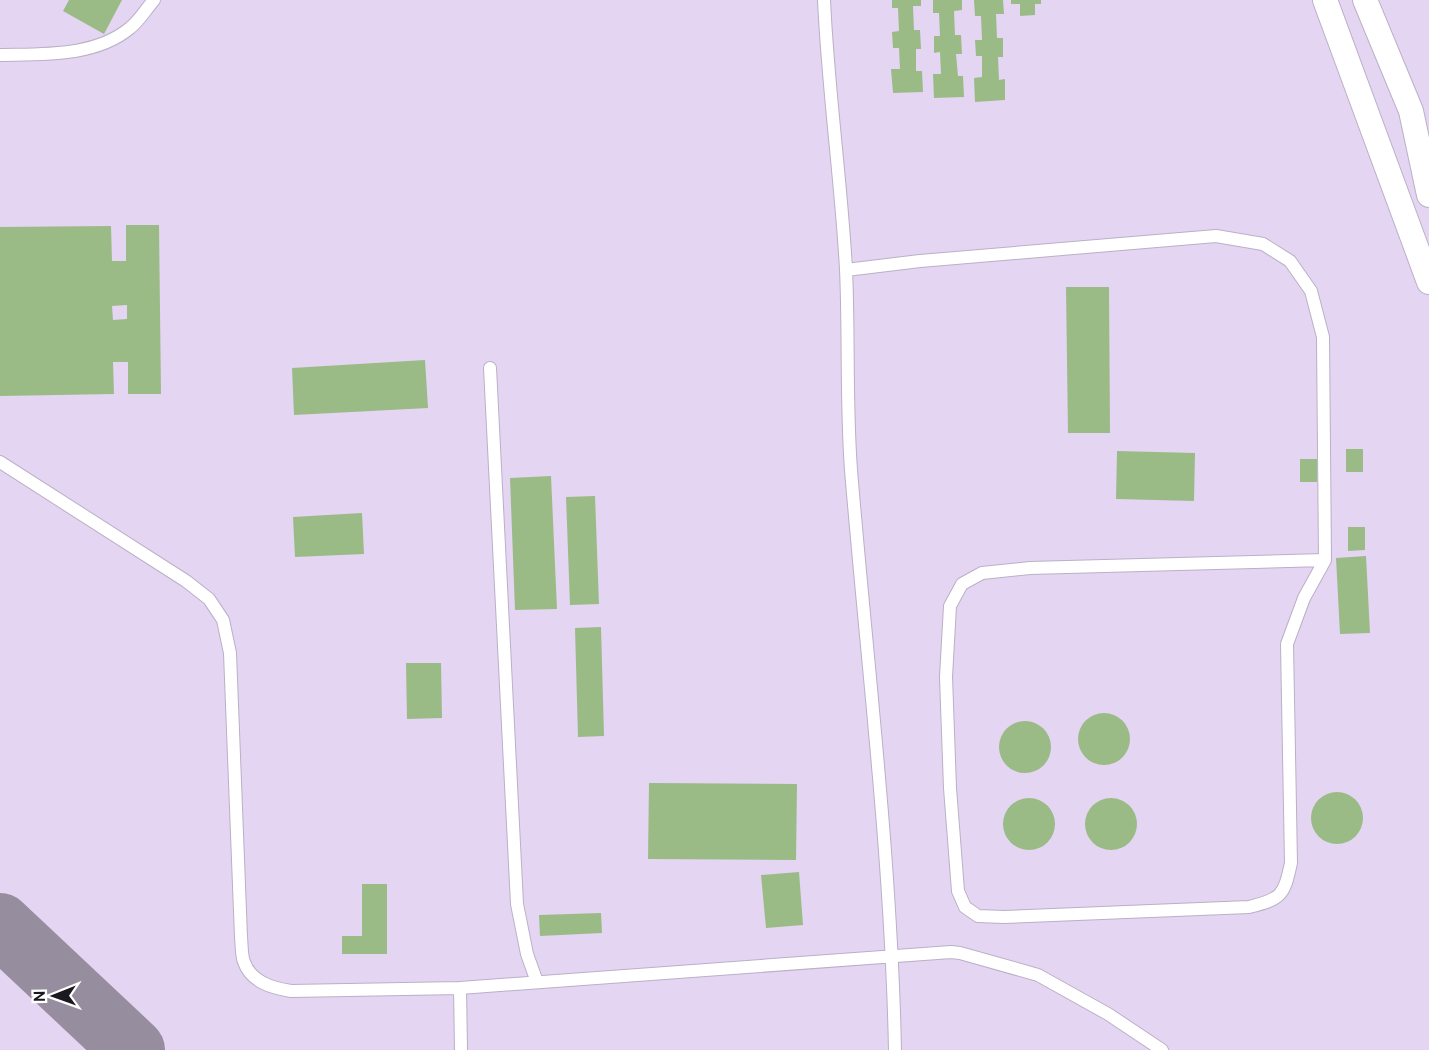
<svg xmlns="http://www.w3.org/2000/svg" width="1429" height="1050" font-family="Overpass,sans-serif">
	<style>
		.built { fill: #e4d5f3 }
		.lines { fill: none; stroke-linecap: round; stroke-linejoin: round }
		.taxiway { stroke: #968e9e; stroke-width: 64 }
		.building { fill: #9abb86; fill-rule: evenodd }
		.service-casing { stroke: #bbb0c6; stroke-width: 14 }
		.minor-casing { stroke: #bbb0c6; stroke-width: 26 }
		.service { stroke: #fff; stroke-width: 12 }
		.minor { stroke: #fff; stroke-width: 24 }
	</style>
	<rect width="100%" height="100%" fill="#ede1f8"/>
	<!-- built -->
	<path class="built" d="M0,0H1429V1050H0Z"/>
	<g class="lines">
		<!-- taxiway -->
		<path class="taxiway" d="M0,925L133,1050"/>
	</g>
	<!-- building -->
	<path class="building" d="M69,0H122L104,34L63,11Z
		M892,0H921V6H913L914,30H920L921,49H916V71H922L923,92L893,93L891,69H900L899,48H893L892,32L899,31L898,8H892Z
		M933,0H962V10L954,11L955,35H961L962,54H956L958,76H963L964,97L934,98L933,74H941L940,52L934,53V36H940L939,13H933Z
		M974,0H1003L1004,14H996L997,38H1003V57H998L999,80L1005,79V100L975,102L974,78L982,77V56H976L975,40H982L981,16H975Z
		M1011,0H1041V4H1035V15L1020,16V4H1011Z
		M126,225H159L161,394H128V362H113L114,394L0,396V227L111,226L112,261H126ZM127,305V319L113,320L112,306Z
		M1066,287H1109L1110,433H1068Z
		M425,360L428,408L294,415L292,368Z
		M1346,449H1363V472H1346Z
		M1117,451L1195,453L1194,501L1116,499Z
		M1300,459H1317V482H1300Z
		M551,476L557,609L515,610L510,478Z
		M595,496L599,604L570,605L566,497Z
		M362,513L364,554L295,557L293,517Z
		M1348,527H1365V550L1348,551Z
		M1366,556L1370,633L1340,634L1336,558Z
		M601,627L604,736L578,737L575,628Z
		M406,663H441L442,718L407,719Z
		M1078 739a26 26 0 1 1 52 0a26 26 0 1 1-52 0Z
		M999 747a26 26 0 1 1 52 0a26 26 0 1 1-52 0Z
		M649,783L797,784L796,860L648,859Z
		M1311 818a26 26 0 1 1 52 0a26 26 0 1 1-52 0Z
		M1085 824a26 26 0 1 1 52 0a26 26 0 1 1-52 0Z
		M1003 824a26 26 0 1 1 52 0a26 26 0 1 1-52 0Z
		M799,872L803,925L766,928L761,875Z
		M362,884H387V954H342V936H362Z
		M601,913L602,933L540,936L539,915Z"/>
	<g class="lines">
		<!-- service casing -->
		<g class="service-casing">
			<path id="service" d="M824,0C828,90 841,179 846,269C849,336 846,403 851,470C867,663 891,856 895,1050
				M0,55C43,54 95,57 130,28C139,21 146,9 154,0
				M846,270L920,261L1216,236L1263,244L1290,261L1311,291L1323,337L1325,560L1304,598L1287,644L1291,863C1284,895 1282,899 1249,907L1004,917L978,916L965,907L958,891L950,788L946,677L950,606L962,584L982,573L1030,568L1325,560
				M490,368L517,904L527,954L537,982
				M0,462L186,581L209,599L223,620L230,653L241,937C242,945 241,954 244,962C251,982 272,988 291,991L460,988L951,952L960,953L1038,975L1108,1014L1162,1050
				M460,988L461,1050"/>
		</g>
		<!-- minor casing -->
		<g class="minor-casing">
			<path id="minor" d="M1325,0L1429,282
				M1365,0L1411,111L1429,195"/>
		</g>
		<!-- service -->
		<use href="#service" class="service"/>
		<!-- minor -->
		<use href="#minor" class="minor"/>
	</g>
	<!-- north arrow -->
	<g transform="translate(54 996) rotate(269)" stroke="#ffffff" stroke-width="4.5" paint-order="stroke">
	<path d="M0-4.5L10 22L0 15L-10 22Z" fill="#1c1820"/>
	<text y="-9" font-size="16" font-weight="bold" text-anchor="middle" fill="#1c1820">N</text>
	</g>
</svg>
